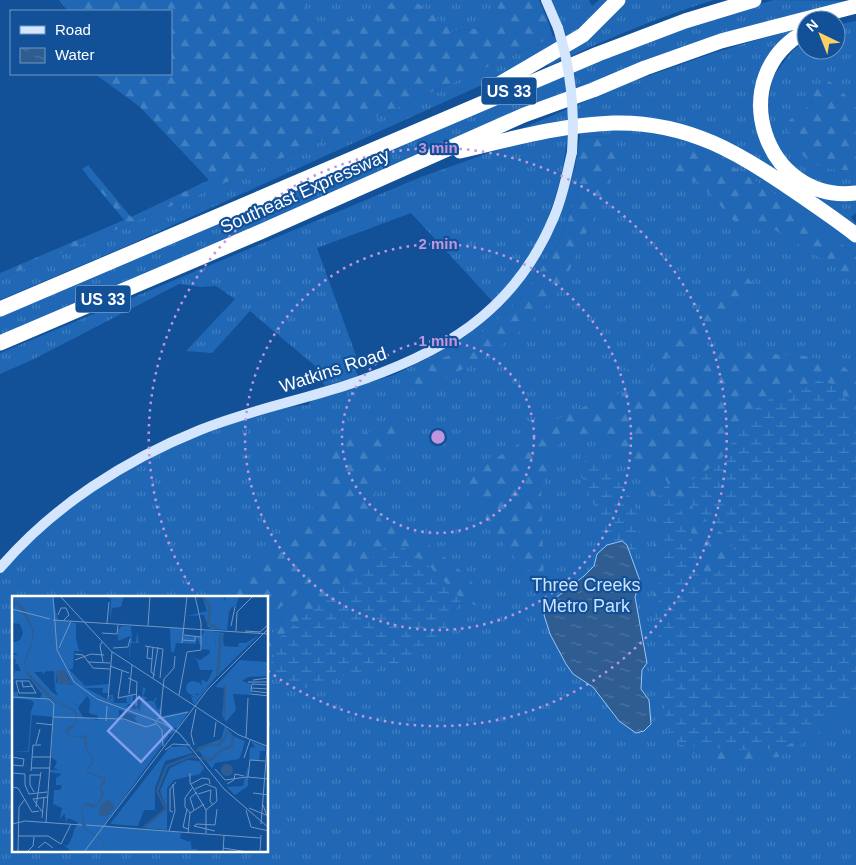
<svg xmlns="http://www.w3.org/2000/svg" width="856" height="865" font-family="Arial,sans-serif">
	<style>
		.grass { fill: url(#grass-tufts); fill-rule: evenodd }
		.forest { fill: url(#forest-firs) }
		.wetland { fill: url(#wetland-marsh) }
		.water { fill: url(#water-ripples); stroke: #95c5f7 }
		.lines { fill: none; stroke-linecap: round; stroke-linejoin: round }
		.secondary { stroke: #d3e6fd; stroke-width: 10 }
		.highway { stroke: #fff; stroke-width: 15 }
		.secondary-bridge { stroke: #d3e6fd; stroke-width: 10 }
		.ring { fill: none; stroke: #bd96df; stroke-width: 2.5; stroke-dasharray: 2.5 5 }
		.labels { text-anchor: middle; stroke-width: 4.5; stroke-linejoin: round; paint-order: stroke }
		.shield { fill: #125098; stroke: #b8cae0; stroke-width: 1 }
		.shield-label { font-size: 16px; font-weight: bold; fill: #fff }
		.street-label { font-size: 18px; fill: #fff; stroke: #125098 }
		.park-label { font-size: 18px; fill: #cbe3fd; stroke: #125098 }
		.inset-river { fill: none; stroke: #2f5d91; stroke-width: 2.5 }
		.inset-road { fill: none; stroke: #7196c1; stroke-width: 1 }
		.view { fill: #839eea; fill-opacity: 0.15; stroke: #839eea; stroke-width: 2.5 }
		.inset-edge { fill: none; stroke: #fff; stroke-width: 2.5 }
		.centre { fill: #bd96df; stroke: #125098; stroke-width: 2.5 }
		.ring-label { font-size: 15px; text-anchor: middle; font-weight: bold; fill: #bd96df; stroke: #125098; stroke-width: 4.5; stroke-linejoin: round; paint-order: stroke }
	</style>
	<defs>
		<pattern id="grass-tufts" width="24" height="20" patternUnits="userSpaceOnUse" patternTransform="scale(1.25)"><rect width="24" height="20" fill="#2068b5"/><path d="M3 7l-1-3M5 7V3M7 7l1-3M15 17l-1-3M17 17v-4M19 17l1-3" fill="none" stroke="#417fc0"/></pattern>
		<pattern id="forest-firs" width="22" height="20" patternUnits="userSpaceOnUse" patternTransform="scale(1.25)"><rect width="22" height="20" fill="#2068b5"/><path d="M5 1l3.5 6h-7zM16 11l3.5 6h-7z" fill="#417fc0"/></pattern>
		<pattern id="wetland-marsh" width="20" height="14" patternUnits="userSpaceOnUse" patternTransform="scale(1.25)"><rect width="20" height="14" fill="#2068b5"/><path d="M1 5h8M5 5V1M11 12h8M15 12V8" fill="none" stroke="#417fc0"/></pattern>
		<pattern id="water-ripples" width="26" height="14" patternUnits="userSpaceOnUse" patternTransform="scale(1.25)"><rect width="26" height="14" fill="#2f5d91"/><path d="M2 4q2-2 4 0t4 0M15 11q2-2 4 0t4 0" fill="none" stroke="#4e75a2"/></pattern>
	</defs>
	<rect width="100%" height="100%" fill="#125098"/>
	<!-- grass -->
	<path class="grass" d="M303,0H497L498,16L484,28L452,31L415,1L379,13L368,20L346,23L335,32L325,34L307,13Z
		M552,0H589L592,6L599,0H612L572,38L515,70L129,245L0,300V279C185,201 370,121 553,37L566,35Z
		M622,0H714C657,17 603,41 549,66L548,64Z
		M774,0L856,1L780,18L712,38L0,336V315L615,52L738,10Z
		M856,21V108L842,91L815,88L810,105L788,122L840,171L856,170V188L845,189L813,182L782,158L766,115L773,76L793,50L806,41V50H836V25Z
		M793,29L794,33L755,97L782,171L856,199V213L851,217L856,224V230L676,126L518,130L634,81L713,53Z
		M614,127L672,133L741,160L856,240V256C837,239 815,224 795,209C763,186 730,161 693,147L856,274V865H0V573C65,498 158,445 253,417C271,412 289,406 308,405L312,399L394,375L438,353L464,337L484,321L561,213L575,166L579,191L561,238L522,298L491,326L454,353L419,368L446,365L537,299L617,136L580,137V129ZM14,598H268V851H14Z
		M568,132C563,184 547,233 516,276C509,285 501,293 493,302L411,213L317,248L358,361L354,366L358,376L325,386L314,365L250,311L212,353L186,351L235,299L216,286L201,287L179,284L32,360L0,374V353L421,177L497,150L546,135Z"/>
	<!-- forest -->
	<path class="forest" d="M59,0H304L307,13L325,34C341,31 343,21 355,18C359,17 365,19 368,20L394,1H415L453,31L484,28L498,16L497,0H539L547,18L553,37C370,121 185,201 0,279V273L124,220L82,169L88,165L131,217L209,180L140,107L95,74H171V11H68Z
		M825,78L842,91L856,108V170C820,173 794,160 787,122L810,105L815,88Z
		M617,136L618,162L569,271L544,309L515,336L477,362L423,389L416,387L412,375L419,368L454,353L491,326L522,298L561,238L579,191L575,166L580,137Z
		M693,147C730,161 763,186 795,209C815,224 837,239 856,256V287L833,266L762,222L741,229L700,183L666,172L664,165L678,152Z
		M748,278L757,289L754,297L661,362L629,377L627,370L690,323L744,279Z
		M722,351L806,356L842,365L856,378V441L852,435L851,405L819,380L797,393L780,392L755,409L719,462L686,484L693,509L727,537L736,554L718,572L697,571L691,531L665,478L658,481C663,523 662,563 658,605L653,602L654,507L647,480L614,450L595,435L571,434L552,450L541,493L544,584L514,557L497,536L461,481L557,419L588,405L624,392L695,358Z
		M397,422L401,434L390,452L368,515L354,541L330,567L268,617V598L224,597V591C257,565 293,539 316,502C327,485 330,463 335,443Z
		M379,514L401,521L468,577L481,595L479,607L461,599L430,567L280,637L268,656V637L356,552L370,533Z
		M856,699V705L803,744L779,757L726,761L680,750V745L730,750L804,737Z"/>
	<!-- wetland -->
	<path class="wetland" d="M819,380L837,386L851,405L852,435L856,441V699L804,737L780,749L730,750L680,745L666,726L661,650L653,602L658,604C662,563 663,523 658,481L665,478L691,531L697,571L718,572L736,553L727,537L693,509L686,484L719,462L755,409L780,392L797,393Z
		M586,458L606,465L626,487L636,509L640,534L634,565L627,545H607L597,554L602,523L581,476Z
		M397,543L430,567L461,599L448,626L412,662L343,676L305,688L282,684L270,666L280,637L384,548Z"/>
	<!-- water -->
	<path class="water" d="M622,541L627,545L640,581L635,597L647,663L642,670L641,689L649,700L651,724L644,731L636,733L619,721L593,687L573,674L566,664L550,634L544,615L553,600L584,576L594,566L597,554L607,545Z"/>
	<g class="lines">
		<!-- secondary -->
		<path class="secondary" d="M546,0L558,28
			M0,568C53,506 125,460 200,430C247,411 297,401 344,386C440,355 514,314 554,217C563,196 567,174 572,152"/>
		<!-- highway -->
		<path class="highway" d="M806,31C722,76 764,204 856,193
			M489,90L583,35L618,0
			M460,151C511,139 561,125 613,123C688,121 742,154 800,195C819,208 838,221 856,235
			M0,309L598,54L685,21L754,0
			M0,343L258,233L524,115L593,90L645,68L721,41L856,6"/>
		<!-- secondary-bridge -->
		<path class="secondary-bridge" d="M558,28C571,69 575,109 572,152"/>
	</g>
	<!-- distance rings -->
	<g class="ring">
		<circle cx="438" cy="437" r="96"/>
		<circle cx="438" cy="437" r="193"/>
		<path d="M197 597A289 289 0 1 1 268 671"/>
	</g>
	<g class="labels">
		<!-- shield labels -->
		<g class="shield">
			<rect x="481.5" y="77.5" width="55" height="27" rx="4"/>
			<rect x="75.5" y="285.5" width="55" height="27" rx="4"/>
		</g>
		<g class="shield-label">
			<text x="509" y="97">US 33</text>
			<text x="103" y="305">US 33</text>
		</g>
		<!-- street labels -->
		<g class="street-label">
			<text transform="translate(305 191) rotate(-24)" y="6">Southeast Expressway</text>
			<text transform="translate(333 370) rotate(-18)" y="6">Watkins Road</text>
		</g>
		<!-- park labels -->
		<g class="park-label">
			<text x="586" y="591">Three Creeks<tspan x="586" dy="21">Metro Park</tspan></text>
		</g>
	</g>
	<!-- overview -->
	<g transform="translate(12 596)">
		<rect width="256" height="256" fill="#125098"/>
		<path d="M0,0H40L46,24L64,27V43L67,54L72,55H62L61,73H57L73,90L97,88L96,97H90L91,92H74L102,107H115L114,101L121,98V108H116L115,111L148,123V116L145,120L138,114L143,106L145,114L150,111V120L177,115L165,133L159,129L185,154L163,135L158,139L153,135L157,140L92,229L169,237L168,242L177,246L178,243L180,253H185L184,256H60L51,248L55,250L58,246L67,223L53,221L52,207L41,209L42,194H48L50,189H44V182L50,178L38,176V174H47L42,172L45,166L40,161L41,121L20,119L17,156L0,155H16L19,115L22,107L19,104L0,102V96H6V100L28,102L30,98L18,83H1L3,75H10L14,80L0,59H5L9,45L0,52V47L8,44L11,37L8,28L0,27L3,7ZM51,73L57,82L61,89L44,87V75ZM42,75L43,93L44,90H63L74,99L66,110L41,97L22,76ZM75,100L78,104L77,117L86,120V124L71,121L66,112ZM107,114L125,120L122,122L126,127L107,123ZM93,0H112L109,11L100,12L98,26L99,3ZM211,0L213,5L214,0H227L224,11H220L217,16L215,34L196,33L207,27ZM158,32L172,33V40L189,41L193,34L212,37L206,78L182,109L179,100L184,102L204,81L207,38H202L204,50L188,49L184,41V48L164,47L162,56H159ZM228,64L256,66V80L236,81L230,85L239,88V99L221,98L224,114L214,126L210,119L213,92L203,91ZM174 92a7 7 0 1 1 14 0a7 7 0 1 1-14 0ZM239,145L253,151V155H248L247,165L237,164L238,152L243,151ZM174,150L181,157L153,165L143,192V214H132L126,230L98,228L158,151ZM175,164L187,165L192,172L188,178L162,184L155,192V234L132,232L155,213L148,195L158,172Z" fill="#2068b5" fill-rule="evenodd"/>
		<path d="M1,0H38L39,13L26,16L9,4L15,18ZM190,0H211L208,33L196,31L192,19L175,20L195,15ZM6,19L13,20L20,33V45L12,66L15,79L42,105L18,82L11,80L6,68L2,67L6,64L11,66L10,60L0,56V52L15,38L11,27L14,23ZM18,25L27,26L38,32L43,73H51L57,82L51,74H45L44,87V74L33,75L32,79L30,75L19,76L27,84L35,97L48,104L43,93L45,88L63,90L74,99L67,110L50,102L63,112L66,122L61,111L44,105L35,98L15,75L13,68L22,35ZM110,30H119L120,46H124L125,36L127,47H136H119L117,65L118,40L106,45V34ZM202,37L207,38L204,81L184,102L179,99H186V91L178,89L186,90V85L190,90L189,83L195,86L201,74H188L185,64L177,61L188,64L197,58L198,54L190,53V49H204ZM210,38L212,50L226,51L227,47H234L247,39L206,79ZM131,91L134,93L131,100L135,102L132,105H142L143,102H145L138,114L145,120L149,116L147,123L96,104L100,102L96,99H101L102,106L124,114L125,111L128,116ZM43,106L62,115L61,130L54,133L60,123L52,119L51,115L42,114ZM213,130L221,140L233,145L230,156L227,163L203,167L200,173L185,152L209,143ZM41,138L47,143V160L53,163L57,172V175L52,176L50,194V164L39,162ZM236,170V190L223,199L215,191L231,190ZM80,179L92,183L87,192L90,200L82,211L75,206L67,213L71,228L69,220L68,227L56,222L54,226L53,217L48,223L50,212L43,209L51,206L41,204L50,205L53,193L56,194L57,206L72,207L77,201L74,197L86,200V192L89,182ZM63,229V238H72L71,229L74,235L83,240L70,256L59,253ZM94,231L128,235L123,246L124,256H94L93,247L87,240ZM131,234L166,236L162,247L164,256H126L125,247ZM86,242L93,256H76Z" fill="#2068b5"/>
		<path d="M135,144L146,147L138,160L127,155Z" fill="#2068b5"/>
		<path d="M0,0L12,13L22,35L20,49L13,68L15,75L44,105L62,113L65,117V127L55,137L60,141L72,139L74,140L75,152L82,164L81,168L74,175L91,181L94,183L93,188L88,192L92,197L91,201L86,209L81,212L73,209L70,213L74,233L91,244L94,256L90,244L72,233L69,213L73,207L84,209L90,200L87,192L92,183L73,176L81,164L73,151L72,141H58L54,137L55,132L64,127L63,116L37,102L15,79L12,66L20,45V33ZM45,74H51L61,89L45,87ZM209 174a6 6 0 1 1 12 0a6 6 0 1 1-12 0ZM95,203L102,208V212L95,220L86,219L88,210Z" fill="#2f5d91"/>
		<path class="inset-river" d="M191,0L198,11L196,27L206,32M206,80L209,38M212,122L213,89M184,155L197,149H207L216,136M131,232L154,213L145,195L155,170L179,160L199,164L208,155L220,150L221,140"/>
		<path class="inset-road" d="M41,0L45,54L62,86L85,103L150,127L167,137L212,193L257,232M48,0L99,55L227,139L257,151M0,13L38,23M46,19L49,12H54L57,19L52,24M41,24L257,38M95,27L97,6M136,30L138,0M219,30L223,11M224,35L225,16L241,0M233,35L248,36L257,28M90,37L105,38L106,29M172,39L189,41M171,44L183,45V40M90,46L88,50L91,66M170,47L175,0M133,50L151,53L148,82M136,50L135,62L140,63M141,51L139,76L143,79M47,52L59,25M101,52L116,51L118,43M63,58L71,59L81,72L98,73M0,62V86M63,64L79,58L92,59M76,66L98,67M98,70L117,77M110,75L106,102L125,98M116,82L125,86L124,110M141,82L146,51M241,84L257,82M4,85H17L24,97H7ZM10,85L11,91L21,90M236,86H257M257,89L240,88L239,95L257,97M239,92L257,93M117,98L120,69M239,98L257,100M167,99L175,56L189,54V27L183,0M0,101L37,103L42,108L34,226M96,103L100,56M41,121L112,123L134,131L144,128M148,121L152,83L162,72L163,60M145,123L176,116M94,125L95,110M143,126L150,134L151,150M24,127L41,129M202,141L204,126M234,142L236,102M24,148L28,133M182,149L179,138L184,113M153,154L161,148L178,149M0,161L12,163L11,170L0,169M20,161H39M232,162L238,144M19,172H38M203,173L213,184L235,181L257,183M19,175L21,149H29M0,177L13,178V189L17,198L35,196M178,177V187L194,214V237M236,181L238,164L253,165M179,188L190,182L197,183L198,188M215,188L222,184L223,178L232,180M0,191L6,192L20,216L27,215M183,193L194,188L204,192L205,205L194,214M22,196L18,189V179H28M241,197L257,199M186,198L199,194L198,205L201,209M251,209L257,225M24,211L29,176M237,212L254,219M175,213L171,231L176,233M182,214L178,202L185,196M234,214L239,231L257,235M161,216L158,215V193L164,186M31,217L21,203L36,201M178,217L173,211V202L181,191M30,222L32,201M0,228L13,225L70,229M249,228L257,126M74,229L248,242M182,230L185,228L203,229L205,213M182,230L203,235M157,235L163,215L161,188M176,237L178,217L192,208M6,240H36L49,248L59,228M26,252L33,246L41,252M211,252L236,256M6,256L7,211L13,203M15,256L21,250L22,241M72,256L196,93L257,32M211,256L212,240M248,256L249,239"/>
		<path class="view" d="M127,101L160,132L129,166L96,135Z"/>
		<rect width="256" height="256" class="inset-edge"/>
	</g>
	<circle cx="438" cy="437" r="8" class="centre"/>
	<g class="ring-label">
		<text x="438" y="153">3 min</text>
		<text x="438" y="249">2 min</text>
		<text x="438" y="346">1 min</text>
	</g>
	<!-- legend -->
	<rect x="10" y="10" width="162" height="65" fill="#125098" stroke="#7196c1"/>
	<rect x="20" y="26" width="25" height="8" fill="#d3e6fd" stroke="#7196c1"/>
	<text x="55" y="35" font-size="15" fill="#ffffff">Road</text>
	<rect x="20" y="48" width="25" height="15" fill="url(#water-ripples)" stroke="#7196c1"/>
	<text x="55" y="60" font-size="15" fill="#ffffff">Water</text>
	<!-- north arrow -->
	<g transform="translate(821 35) rotate(317)"><circle r="24" fill="#125098" stroke="#7196c1"/>
	<path d="M0-4L9 19L0 12L-9 19Z" fill="#ffce65"/>
	<text y="-8" font-size="14" font-weight="bold" text-anchor="middle" fill="#ffffff">N</text>
	</g>
</svg>
